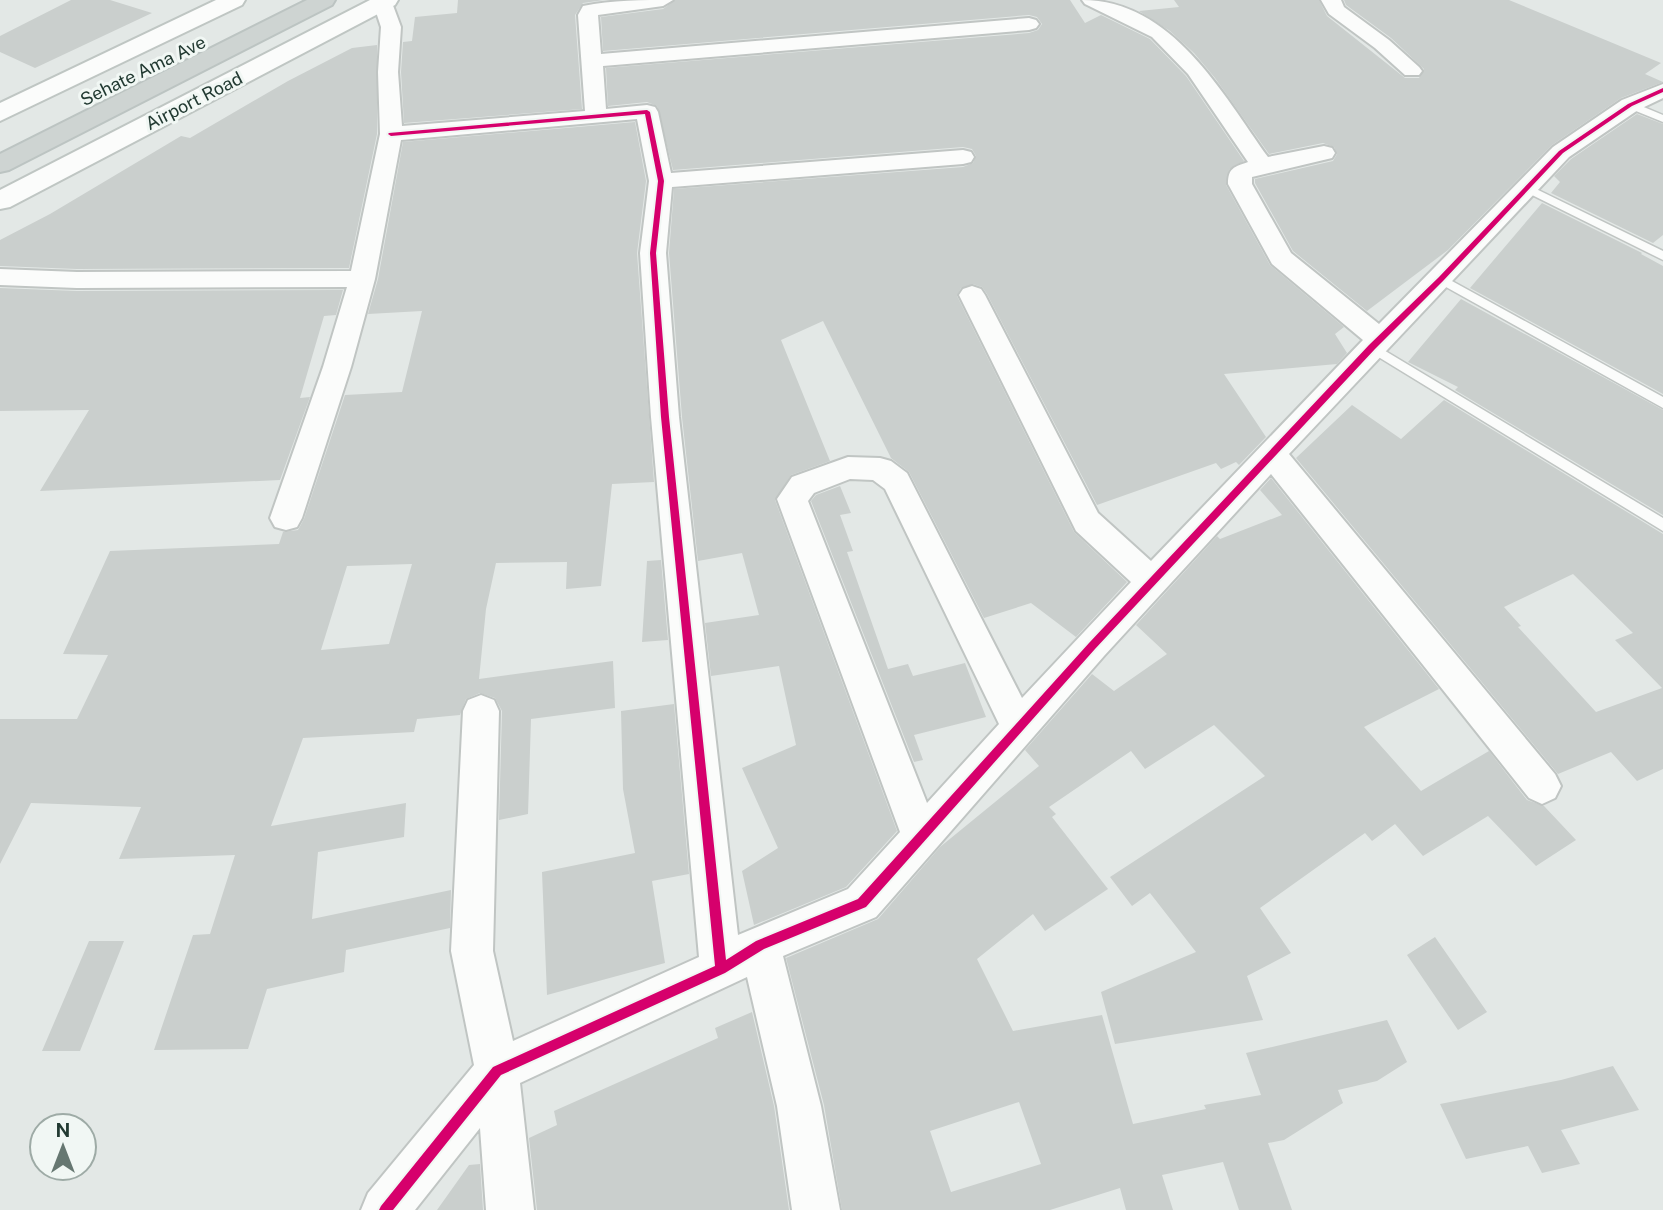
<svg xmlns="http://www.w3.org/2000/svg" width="1663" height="1210" font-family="'Public Sans',sans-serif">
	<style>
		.building { fill: #cacfcd; fill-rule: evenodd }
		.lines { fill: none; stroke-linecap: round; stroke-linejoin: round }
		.lane-casing { stroke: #c0c5c3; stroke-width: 3 }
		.street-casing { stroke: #c0c5c3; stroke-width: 4 }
		.secondary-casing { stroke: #bfc6c3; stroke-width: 4 }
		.primary-casing { stroke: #bcc4c2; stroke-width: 4 }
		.lane { fill: #fbfcfb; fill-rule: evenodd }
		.street { fill: #fbfcfb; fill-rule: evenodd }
		.secondary { fill: #fbfcfb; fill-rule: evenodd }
		.primary { fill: #ced4d2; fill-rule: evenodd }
		.cycleway-casing { stroke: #f1f7f4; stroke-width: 4 }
		.cycleway { fill: #d6006c; fill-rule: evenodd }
		.labels { text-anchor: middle; stroke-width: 6; stroke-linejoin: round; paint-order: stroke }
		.far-street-label { font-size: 18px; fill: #223a32; stroke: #f1f7f4 }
	</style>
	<rect width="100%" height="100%" fill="#e3e8e6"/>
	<!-- building -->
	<path class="building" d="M71,0H110L152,13L35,68L0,52V36Z
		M458,0H604L583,3L575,15L582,109L404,123L401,72L403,42L412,41L415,17L457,13Z
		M675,0H1070L1085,23L1101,15L1150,39L1186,76L1244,161L1229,170L1226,185L1270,265L1344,327L1335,334L1347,353L1337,364L1224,374L1266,437L1239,465L1236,462L1221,469L1216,463L1097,505L987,294L982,287L973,284L961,288L957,296L1074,532L1127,582L1076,637L1031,603L984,618L909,472L891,458L823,321L781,340L830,461L791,475L775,500L897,831L846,887L754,925L742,871L778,848L742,768L796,745L779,666L711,676L705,623L759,615L742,553L698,561L682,417L669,253L674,189L963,167L973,163L976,156L972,149L963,147L673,170L657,106L647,102L608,106L606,68L1029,33L1038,30L1042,24L1037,17L1029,15L603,51L601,17L663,9Z
		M1174,0H1319L1327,16L1405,78H1419L1424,69L1391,38L1346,5L1344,0H1509L1661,63L1645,74L1663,82L1621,98L1552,145L1448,250L1367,311L1293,251L1255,183V179L1333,161L1337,154L1334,147L1323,143L1269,154L1215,78L1194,53L1170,31L1139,11L1179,7Z
		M377,45V134L349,268L77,269L0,266V240L50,214L181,136L190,138L288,81L352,48Z
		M1637,114L1663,124V235L1653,243L1551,193L1560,182L1554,176L1571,159Z
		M635,122L646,181L637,253L654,482L612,484L601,586L566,589L567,562L496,563L486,609L479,679L613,661L615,708L531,719L528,814L499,820L502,711L495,698L480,693L466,699L460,715L417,719L414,732L303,738L271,826L406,803L404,837L318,852L312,919L451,890L450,928L346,950L344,972L267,989L248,1049L154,1050L193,935L210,934L235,855L119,859L141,807L31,803L0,864V719H77L108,655L63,654L110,551L279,544L283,532L298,530L304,519L345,395L402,392L422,311L368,314L378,279L403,142ZM412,564L389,644L321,650L347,566Z
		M1542,203L1642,253L1641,254L1663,266V394L1470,288Z
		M0,288L77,291L343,290L336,315L324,316L300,398L310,397L280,480L40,491L89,410L0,411Z
		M1461,299L1663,410V515L1455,390L1458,387L1408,362Z
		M1444,400L1663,534V769L1637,781L1611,752L1558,774L1296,458L1352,405L1401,439ZM1573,574L1633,633L1615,640L1662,688L1596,712L1518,627L1521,626L1504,607Z
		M1271,478L1439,689L1364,727L1421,791L1489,751L1527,800L1544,806L1576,840L1536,866L1488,816L1423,856L1395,824L1372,841L1365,833L1260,908L1291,953L1247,976L1263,1020L1115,1044L1101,992L1196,952L1150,893L1132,906L1110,877L1265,776L1214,725L1145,769L1131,751L1049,807L1056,814L1052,817L1108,889L1045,931L1033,914L977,959L1013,1031L1102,1015L1133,1124L1206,1109L1204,1105L1261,1095L1246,1053L1387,1020L1407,1062L1377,1081L1338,1090L1343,1103L1284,1140L1268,1143L1292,1210H1239L1223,1162L1162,1175L1173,1210H1126L1120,1188L1050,1210H842L824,1105L786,958L878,919L940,847L1039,766L1025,750L1092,674L1114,691L1167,654L1136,625L1217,536L1220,539L1282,515L1260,490ZM1019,1102L1041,1164L951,1192L930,1131Z
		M840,486L851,513L840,515L853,551L847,552L888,669L908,664L913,676L965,663L986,717L914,735L923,760L914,762L811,501L816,495Z
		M661,560L668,640L642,642L647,561Z
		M674,704L689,874L652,881L665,963L547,995L542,872L635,853L623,789L621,711Z
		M1435,937L1487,1012L1458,1030L1407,955Z
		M89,941H124L80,1051H42Z
		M752,1012L774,1106L789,1210H537L529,1138L557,1125L554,1111L718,1038L715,1028Z
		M1613,1066L1639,1110L1561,1130L1580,1164L1542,1173L1528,1146L1466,1159L1440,1104L1561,1080Z
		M480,1164L483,1210H437L469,1165Z"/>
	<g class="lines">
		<!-- lane casing -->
		<g class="lane-casing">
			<path id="lane" d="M1626,103H1634L1663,115V122L1626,107Z
				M1522,186H1530L1663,251V260L1522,190Z
				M1441,275L1663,397V408L1437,282L1435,279Z
				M1372,343L1663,518V531L1367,350L1366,347Z"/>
		</g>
		<!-- street casing -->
		<g class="street-casing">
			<path id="street" d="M375,0H391L401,27L398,72L402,126L585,111L578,15L583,6C612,0 643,0 673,0L663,6L598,15L601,54L1029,18L1036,20L1039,24L1036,28L1029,30L603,66L606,109L647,105L655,107L658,112L671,173L963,150L971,152L974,157L971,162L963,164L672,187L666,253L679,417L738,935L848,889L900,832L777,499L792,477L848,457L880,458L891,461L907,473L1022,698L1131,582L1076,531L959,295L963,289L972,286L981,289L985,295L1098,513L1151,561L1363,340L1272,264L1228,184C1228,168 1234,167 1248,162L1188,74L1152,37L1085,4L1082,0C1172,0 1222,93 1268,157L1324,146L1332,148L1335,153L1332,158L1252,177V184L1291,253L1379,324L1553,147L1622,100L1663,84V98L1638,110L1569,157L1289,454L1555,774L1561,786L1555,798L1542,804L1529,798L1271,474L1104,656L876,917L783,956L821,1106L840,1210H792L777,1106L747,977L520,1083L534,1210H486L480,1128L415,1210H361L368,1193L474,1065L451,951L463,711L468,700L481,695L494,700L499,711L493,951L513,1041L699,957L651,417L640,253L649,181L637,119L401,140L375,279L351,367L302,518L297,527L286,530L275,527L270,518L323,367L347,287L77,288L0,285V269L77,272L351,271L380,134L378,72L381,27L373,3ZM850,479L873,480L885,489L999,724L927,803L808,501L814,493Z
				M1321,0H1341L1344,7L1389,40L1419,67L1422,71L1419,75H1405L1375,48L1329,14Z"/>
		</g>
		<!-- secondary casing -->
		<g class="secondary-casing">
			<path id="secondary" d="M216,0H245L242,5L0,121V103Z
				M370,0H398L395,5L10,207L0,209V190Z"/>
		</g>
		<!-- primary casing -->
		<g class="primary-casing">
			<path id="primary" d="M307,0H335L332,5L9,170L0,172V154Z"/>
		</g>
		<!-- lane -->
		<use href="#lane" class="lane"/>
		<!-- street -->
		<use href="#street" class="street"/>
		<!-- secondary -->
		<use href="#secondary" class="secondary"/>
		<!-- primary -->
		<use href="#primary" class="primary"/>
		<!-- cycleway casing -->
		<g class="cycleway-casing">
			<path id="cycleway" d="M1663,88V92L1632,106L1563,153L1443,281L1375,349L1095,649L866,907L764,949L725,973L501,1075L393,1210H379L381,1206L493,1067L715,966L661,417L650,253L658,181L645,114L391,136L388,134L389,133L647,110L650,112L664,181L656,253L669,417L726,960L756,941L858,899L1089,643L1369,345L1439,277L1559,151L1628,104Z"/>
		</g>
		<!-- cycleway -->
		<use href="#cycleway" class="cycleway"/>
	</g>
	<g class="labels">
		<!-- far-street labels -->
		<g class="far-street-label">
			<text transform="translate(143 71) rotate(-26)" y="6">Sehate Ama Ave</text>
			<text transform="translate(194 101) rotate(-27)" y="6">Airport Road</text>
		</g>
	</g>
	<!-- north arrow -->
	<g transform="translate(63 1147)"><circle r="33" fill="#f1f7f4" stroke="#9eaba6" stroke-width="2"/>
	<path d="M0-5L12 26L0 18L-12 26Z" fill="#667771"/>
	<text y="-10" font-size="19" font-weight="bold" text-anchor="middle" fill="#223a32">N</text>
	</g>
</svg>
